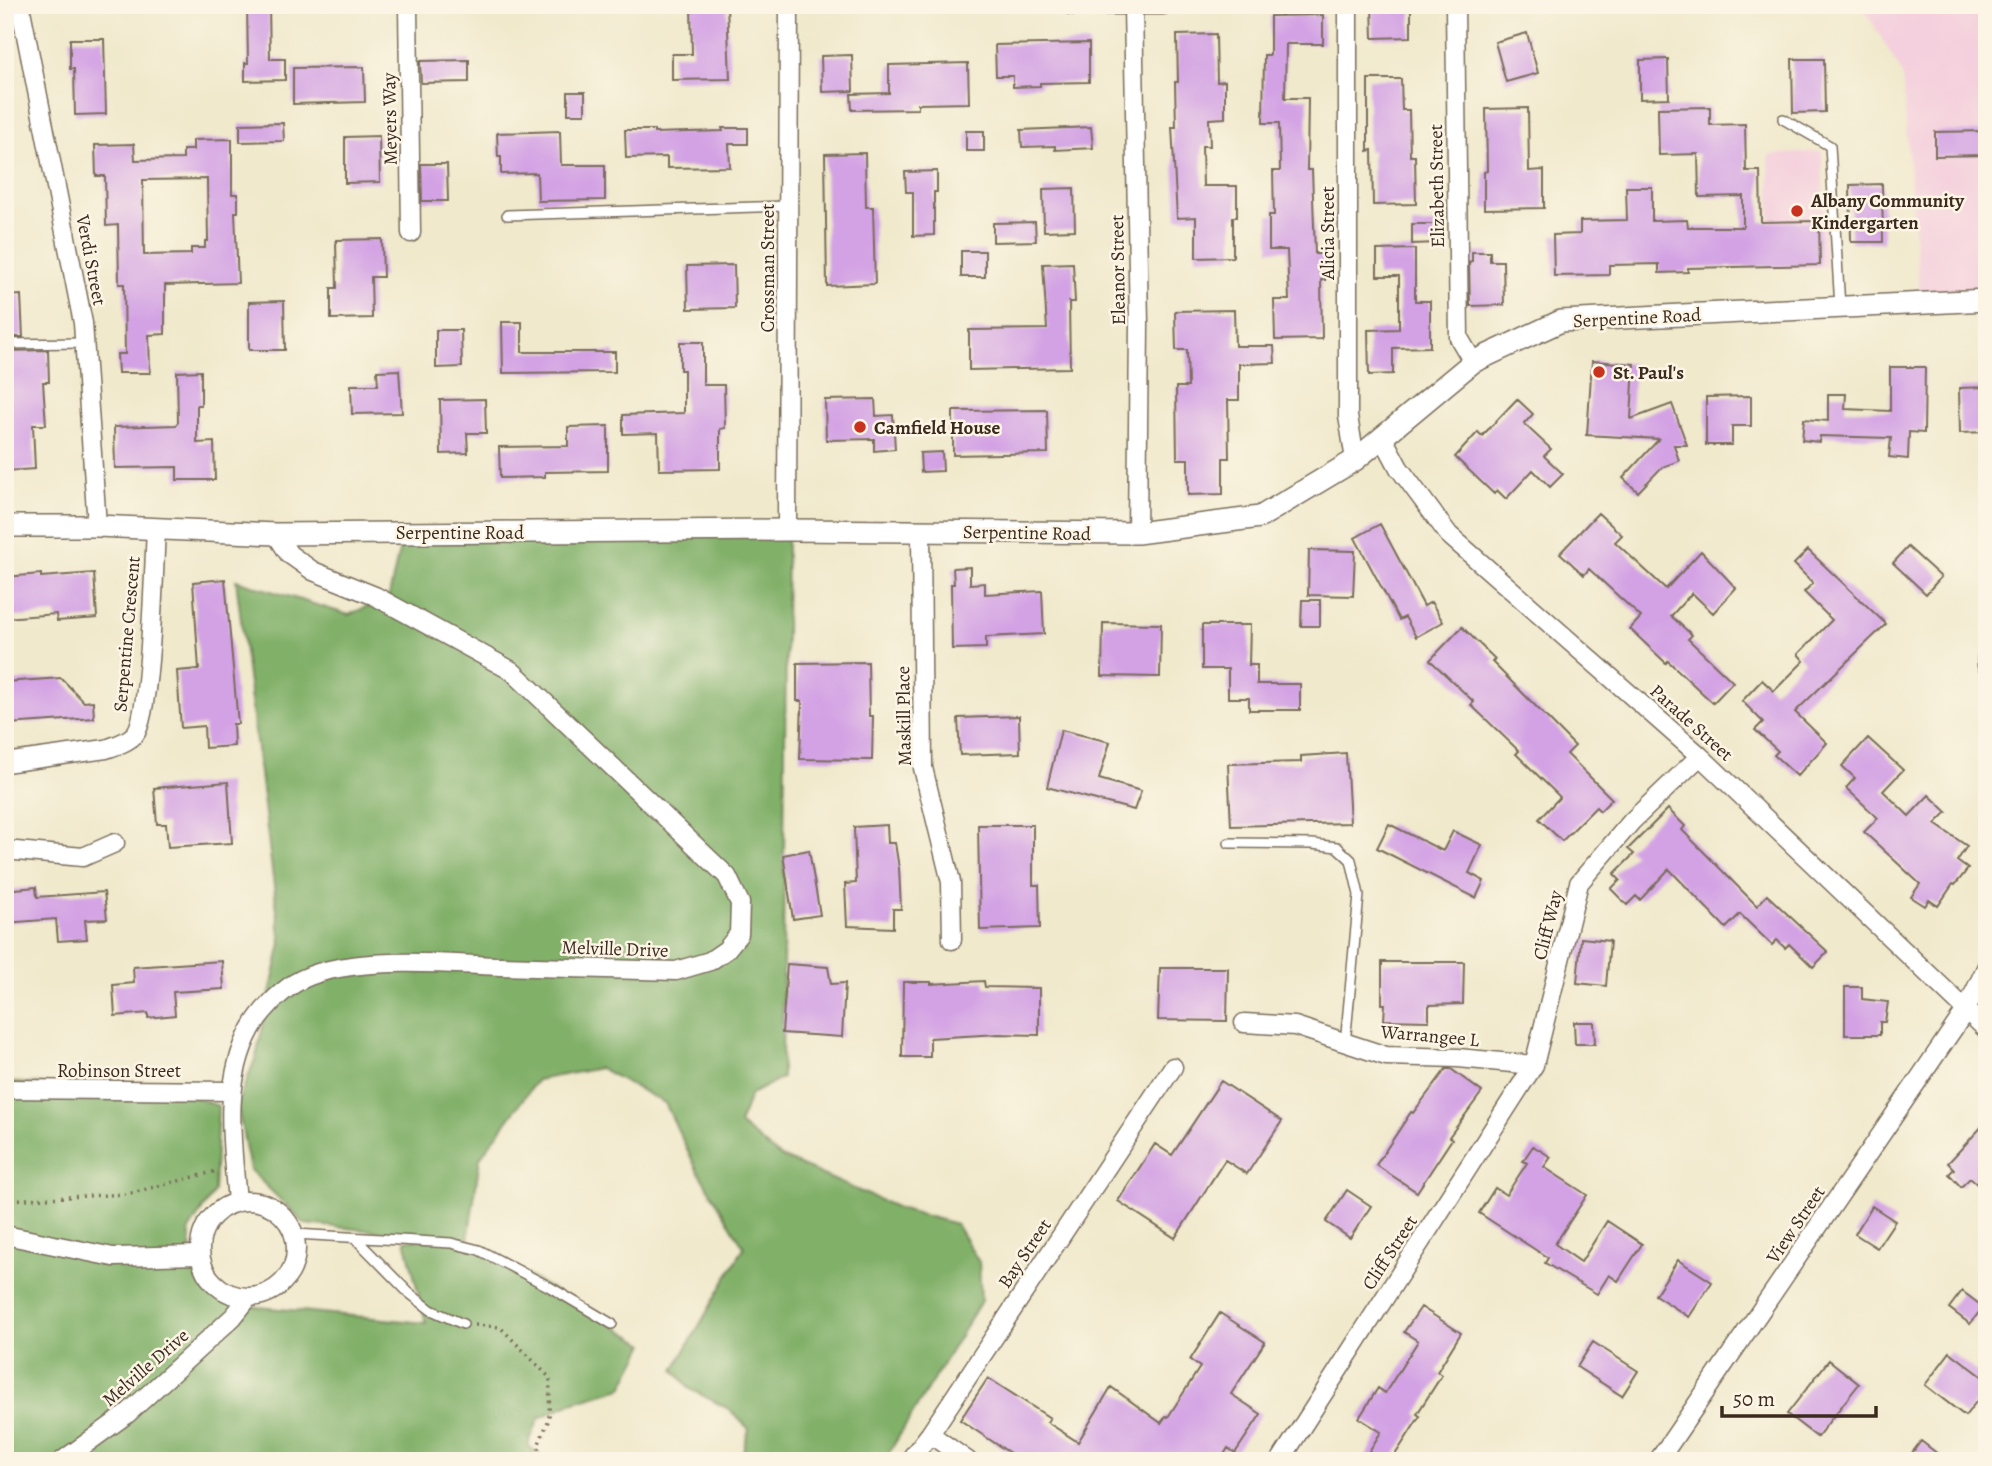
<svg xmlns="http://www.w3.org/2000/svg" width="1992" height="1466" font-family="Alegreya,serif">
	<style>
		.built { fill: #f4cfdd }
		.forest { fill: #81b069; stroke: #5e6d44; stroke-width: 2 }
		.building { fill: #d3a2e4; fill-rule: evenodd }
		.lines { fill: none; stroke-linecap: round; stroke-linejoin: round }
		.service-casing { stroke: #7a6d5b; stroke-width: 12 }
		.minor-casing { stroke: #7a6d5b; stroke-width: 21 }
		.tertiary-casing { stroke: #7a6d5b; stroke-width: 24 }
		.path { stroke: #7a6d5b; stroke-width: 3.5; stroke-dasharray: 2 5; stroke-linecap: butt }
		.service { stroke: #fff; stroke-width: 9 }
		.minor { stroke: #fff; stroke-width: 18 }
		.tertiary { stroke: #fff; stroke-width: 21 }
		.poi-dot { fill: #c8321e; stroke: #fcf5e5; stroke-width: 2.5 }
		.labels { text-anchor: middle; stroke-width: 5; stroke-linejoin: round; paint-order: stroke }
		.street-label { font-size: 19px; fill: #3b2a1e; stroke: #fcf5e5 }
		.poi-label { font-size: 19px; font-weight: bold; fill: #3b2a1e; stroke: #fcf5e5; text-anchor: start }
	</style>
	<rect width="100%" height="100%" fill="#fcf5e5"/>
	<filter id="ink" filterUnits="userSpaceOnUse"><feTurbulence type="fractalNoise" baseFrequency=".0143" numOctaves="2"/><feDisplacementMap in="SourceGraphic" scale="14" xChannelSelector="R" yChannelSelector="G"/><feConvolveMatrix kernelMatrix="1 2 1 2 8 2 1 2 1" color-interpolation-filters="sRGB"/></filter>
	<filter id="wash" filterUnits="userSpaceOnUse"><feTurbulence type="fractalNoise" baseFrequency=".00686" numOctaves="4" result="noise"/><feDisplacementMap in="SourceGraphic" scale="28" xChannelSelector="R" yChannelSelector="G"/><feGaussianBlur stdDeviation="1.57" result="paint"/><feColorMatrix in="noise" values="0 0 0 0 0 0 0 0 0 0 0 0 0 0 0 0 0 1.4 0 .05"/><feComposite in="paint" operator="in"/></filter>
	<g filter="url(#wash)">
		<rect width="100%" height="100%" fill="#f0e9cc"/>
		<!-- built -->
		<path class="built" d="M1862,5H1987V300L1920,303L1902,73Z
			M1822,151L1826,267L1772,268L1769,155Z"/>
		<!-- forest -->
		<path class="forest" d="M787,530L782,1078L751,1094L739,1124L779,1156L898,1208L956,1224L979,1262L981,1301L884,1461H740L749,1429L729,1409L690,1389L674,1370L744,1247L697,1170L665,1103L600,1068L537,1080L480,1158L468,1240L645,1344L622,1388L571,1403L539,1418L528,1445L546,1461H5V1082L178,1091L218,1106L214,1192L189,1230L195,1275L219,1298L259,1307L426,1323L405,1240L458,1239L305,1224L250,1170L237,1104L256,1057L281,943L236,580L349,615L389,596L403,533Z"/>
		<g id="blocks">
			<!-- building -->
			<path class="building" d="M247,5H269L270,59H285V80L245,81V63H248Z
				M691,5H727L730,79L672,80V54H692Z
				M1372,5H1411V37L1373,38Z
				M1323,15V44H1286L1285,98H1308L1307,170H1312L1315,254H1324L1325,280H1321L1322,339L1275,340L1274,300H1289L1287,250H1269V215H1274L1273,171H1280L1279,123H1263L1264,55H1270V16Z
				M1527,33L1538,73L1506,82L1495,42Z
				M1216,34L1217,82L1225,81V118L1209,119L1210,146H1202L1203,186H1237V217H1233V257L1196,258V217L1177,218L1172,127H1176L1175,82H1178L1177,35Z
				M70,39H104L106,114L75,115L74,69H70Z
				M1089,43V82L1040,83V86L1013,87V76H996L995,45Z
				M852,55L853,91L822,92L821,56Z
				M1668,59L1669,98L1640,99V60Z
				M1792,59H1824L1825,112L1793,113Z
				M469,60V82L421,83L420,61Z
				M968,63L969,103L918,104V109L852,110L851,94L889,93V65Z
				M364,67L365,102L293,104V68Z
				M1368,79H1401L1402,110H1409L1410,156H1415L1416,204L1373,205L1372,150L1368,151Z
				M568,92H585V114H568Z
				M1710,107V125L1745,124L1746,171H1760L1761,222L1819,221L1820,265L1688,268V272L1659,273V264L1609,265V275L1554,276L1553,235L1580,234V221L1627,220L1626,187H1652V221L1687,220L1688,227H1743V196L1699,197L1698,154L1659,155L1658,108Z
				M1528,108L1529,171L1544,170V208L1484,209V172L1487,171L1486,109Z
				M283,123L284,141L240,142V124Z
				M1091,127L1093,148L1055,150V146L1022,147L1021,130Z
				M722,128H748V144H729L730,167L667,168V157L626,158L625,130H654V133L723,131Z
				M560,131L561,165H605V200L538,201L537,173L501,174V157H498L497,133Z
				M966,131H984V151H966Z
				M1986,131V155L1935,156V132Z
				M379,136L380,182L345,183V137Z
				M232,139V194H238V212H235L238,283L165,285V334L149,335L150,373H118L117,354H125L124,284H119L118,225L106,226L105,176H96L95,145L134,144L135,160L183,159V150H193V140ZM207,179L208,241H205V248H191V254L144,255L143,180Z
				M865,153L866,207H873L875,284L827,286L825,154Z
				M421,164H447L448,201H422Z
				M937,171V192H934V235L913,236V192H906L905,172Z
				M1882,184L1883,242H1851L1850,185Z
				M1074,188L1075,230L1044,231L1043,189Z
				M1035,222L1036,241L993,242V223Z
				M1412,224H1438V243L1412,244Z
				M382,239L383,277H371L372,318L331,319V288H337L336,240Z
				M1415,249V301H1430V347L1393,348V374L1369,375L1368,330L1399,329V276H1377V250Z
				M961,251H985V277H961Z
				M1472,252H1490V261H1503L1504,305L1470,306L1469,262L1472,261Z
				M1073,263L1075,302H1069L1070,368L969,370V330L1047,329L1043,264Z
				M734,265L735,308L688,309L687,266Z
				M21,295L23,337H5V296Z
				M284,301L285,350H249V302Z
				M1234,310L1235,346H1274L1275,363L1239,364V400H1228L1229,458H1223V494L1188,495V459H1177L1176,387H1188L1187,350H1176L1175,311Z
				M502,322H522V352H615V372L503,373Z
				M436,330H461L462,367L436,368Z
				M680,342H703V385H724L725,428L720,429V469L659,470L658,433L623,434V415L684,413V370H680Z
				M48,350L49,382H43L46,425H33L35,469L5,471V351Z
				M1592,361L1634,364L1631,419L1672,404L1687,445H1674L1679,461L1662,467L1638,492L1623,478L1659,439L1585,435H1587Z
				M1890,367H1925L1924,433L1909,432L1908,459L1889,457L1891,438L1820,436L1819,442L1802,440L1804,419L1828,421V394H1846L1845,409L1890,411Z
				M399,370L402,413L352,414L351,385H378L377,371Z
				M201,371V405H197V443L214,442L215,480H177V467L115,468L114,427L176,425L178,422L177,372Z
				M1987,387V432L1960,433L1959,388Z
				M1751,396V426H1732V445H1706V397Z
				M485,399L486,433H467L468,453L441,454L440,400Z
				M875,399L876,416L893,415L895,449L874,451V439L826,440L825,400Z
				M1517,399L1533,414L1524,424L1551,449L1544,456L1563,474L1550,487L1533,470L1506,499L1497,490L1494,494L1455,457L1478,432L1482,436Z
				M1047,410L1048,453L953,455V411Z
				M608,426V471L545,472V477L500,478L499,447L568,446V427Z
				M942,452L943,471L921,472L920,453Z
				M1598,513L1622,535L1615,542L1666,589L1701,551L1736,588L1713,613L1692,593L1671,616L1692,635L1688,639L1733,682L1713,703L1668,661L1666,663L1630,629L1641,617L1589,569L1584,575L1560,553Z
				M1380,524L1424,606L1431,602L1443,622L1416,637L1405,617L1399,620L1355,538Z
				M1908,547L1941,577L1926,594L1893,563Z
				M1309,550L1355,551L1353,596L1308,595Z
				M1808,550L1886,624L1795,712L1827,743L1797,776L1774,755L1778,751L1755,730L1763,722L1742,701L1762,680L1774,691L1804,661L1798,654L1832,620L1804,592L1813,583L1794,564Z
				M970,567V584L985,583V594L1042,591L1044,634L986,637V648L952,649L951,584H954L953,568Z
				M94,573L97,618L57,621L56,614L5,618V577L41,574V577Z
				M225,579L238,724H233L234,746L205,748L204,726L181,728L177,671L199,669L193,582Z
				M1302,600H1320V626H1301Z
				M1103,623L1161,624L1160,677L1102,676Z
				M1202,625H1250L1249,665H1257V684H1300V710H1249V698H1228V669H1202Z
				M1462,627L1495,659L1492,662L1575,746L1567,754L1612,799L1600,811L1596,807L1562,841L1539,819L1560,797L1516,754L1519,751L1471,705L1474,702L1430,660Z
				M868,662L869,716H873L872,760L800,759L802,701H797V663Z
				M61,678L84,702L93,701L94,718L8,724L5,682Z
				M1019,716L1020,753L960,755L958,718Z
				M1061,730L1110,742L1099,779L1141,791L1134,810L1047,787Z
				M1868,738L1903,770L1883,791L1909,816L1929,795L1947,812L1935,824L1967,846L1957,861L1968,869L1955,885L1953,884L1938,906L1929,900L1925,906L1911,897L1920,884L1864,832L1878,818L1846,788L1855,778L1842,766Z
				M1346,753L1350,823L1231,826L1228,764L1301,762V756Z
				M228,782L232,843L168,847L166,824H157L154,788Z
				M1668,809L1685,826L1682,830L1757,906L1767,895L1828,952L1813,967L1789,944L1785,948L1777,940L1772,945L1740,914L1726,928L1669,869L1640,900L1636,896L1627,905L1611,889L1620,880L1614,874L1634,854L1628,849Z
				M1389,824L1443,851L1453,831L1482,845L1469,873L1484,881L1476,898L1377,848Z
				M887,825L888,843H895L899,868L901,909H893V928L847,926L845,884L856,883L854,827Z
				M978,825H1033V885H1039L1040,928L980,930Z
				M809,850L820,915L793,919L783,855Z
				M36,887L37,897L104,892L107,919L85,920L87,939L58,941L56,919L5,923V890Z
				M1581,938L1610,941L1606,986L1577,983Z
				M222,961L224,989L173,992L175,1015L148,1018V1013L115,1016L113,985L134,983L133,967Z
				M1382,962H1464L1463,1004L1429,1005V1021L1384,1020L1385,1004H1382Z
				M787,964L828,967L831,984L845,983L842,1037L782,1033Z
				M1160,968H1228L1227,1021L1158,1020Z
				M984,981L985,987L1039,988V1035L999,1034L930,1038V1057H902L903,982H931V984Z
				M1845,987H1862V999L1888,1002L1885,1022H1880V1035H1845Z
				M1574,1022H1594L1595,1044H1575Z
				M1446,1069H1451L1482,1092L1449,1137L1452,1139L1417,1192L1376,1165L1411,1112L1413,1113Z
				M1221,1081L1282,1121L1247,1174L1225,1160L1175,1238L1118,1201L1155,1144L1172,1155Z
				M1987,1121V1178L1979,1186L1970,1178L1961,1187L1949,1174L1954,1169L1948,1163Z
				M1533,1146L1551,1157L1544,1167L1587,1195L1555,1244L1581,1262L1607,1221L1642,1244L1618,1281L1609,1275L1597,1294L1545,1263L1548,1258L1479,1213L1495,1188L1506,1195L1527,1163L1523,1161Z
				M1347,1190L1371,1206L1350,1238L1326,1222Z
				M1872,1206L1895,1221L1877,1248L1855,1234Z
				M1678,1260L1712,1282L1689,1317L1655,1295Z
				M1962,1291L1983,1307L1970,1324L1949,1308Z
				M1421,1307L1461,1333L1437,1372L1442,1375L1417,1414L1420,1416L1391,1461H1363L1381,1432L1359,1418L1378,1388L1385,1393L1418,1341L1404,1332Z
				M1220,1313L1265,1342L1231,1394L1261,1414L1235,1453L1228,1448L1220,1461H1022L960,1420L988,1378L1050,1418L1047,1422L1078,1442L1111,1387L1161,1423L1166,1416L1168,1417L1200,1367L1190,1360Z
				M1593,1342L1638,1371L1622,1396L1577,1367Z
				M1950,1352L1987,1380V1388L1965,1416L1925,1385Z
				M1829,1360L1859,1384L1817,1437L1787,1414Z
				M1921,1441L1947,1461H1906Z"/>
		</g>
	</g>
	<g filter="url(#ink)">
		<use href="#blocks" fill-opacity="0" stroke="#7a6d5b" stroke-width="2"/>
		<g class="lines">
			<!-- service casing -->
			<g class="service-casing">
				<path id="service" d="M1783,119L1830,146L1840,307
					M507,215L788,206
					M5,344L84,343
					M1229,843L1312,844L1337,847L1351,860L1359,895L1345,1044
					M295,1234L451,1243L479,1250L548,1286L612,1324
					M356,1239L408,1292L431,1310L463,1324"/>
			</g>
			<!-- minor casing -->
			<g class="minor-casing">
				<path id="minor" d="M20,5L83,323L97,526
					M408,5L411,233
					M1071,5H1163
					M1348,5V416L1355,460
					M1455,5L1459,338L1473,362
					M1133,6L1139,324L1137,533
					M1382,436L1399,468L1449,535L1700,756L1987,1030
					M787,530L789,5
					M921,531L923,768L951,882L952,940
					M1987,657V666
					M5,763L106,749C115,746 128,742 135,734C151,716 154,562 156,529
					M5,850L83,857L115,843
					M1244,1023L1295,1026L1386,1056L1458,1058L1534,1065
					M5,1089L232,1091
					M200 1249a48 48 0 1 1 96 0a48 48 0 1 1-96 0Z
					M237,1201C232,1144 222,1082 251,1029C260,1012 279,993 295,983C342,954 445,964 500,966C559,968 617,969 676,971L710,961L726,950L739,934L740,903L727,876L512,671L375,596L313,571L289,554L276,534
					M5,1235L113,1257L200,1255
					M930,1434L968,1461
					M62,1461L127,1414L233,1317L249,1297
					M909,1461L930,1434L1173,1067
					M1280,1461L1534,1065L1579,883L1632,821L1700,756
					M1658,1461L1966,1010L1987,966"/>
			</g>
			<!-- tertiary casing -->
			<g class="tertiary-casing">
				<path id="tertiary" d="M5,526H97L276,534L787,530L1137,533L1260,517L1355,460L1473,362L1561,321L1987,300"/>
			</g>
			<!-- path -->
			<path class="path" d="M5,1200L128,1194L217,1171
				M475,1325L500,1327L550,1378L549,1419L538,1446L544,1461"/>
			<!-- service -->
			<use href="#service" class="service"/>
			<!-- minor -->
			<use href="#minor" class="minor"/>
			<!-- tertiary -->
			<use href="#tertiary" class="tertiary"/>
		</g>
	</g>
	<!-- markers -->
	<g class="poi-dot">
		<circle cx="1797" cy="211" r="7"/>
		<circle cx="1599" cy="372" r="7"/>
		<circle cx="860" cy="427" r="7"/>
	</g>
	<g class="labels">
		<!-- street labels -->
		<g class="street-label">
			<text transform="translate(389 119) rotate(-91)" y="7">Meyers Way</text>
			<text transform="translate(1436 186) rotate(-91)" y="7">Elizabeth Street</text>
			<text transform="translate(1327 233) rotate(-90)" y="7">Alicia Street</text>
			<text transform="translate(92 260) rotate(79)" y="7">Verdi Street</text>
			<text transform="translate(767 268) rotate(-90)" y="7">Crossman Street</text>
			<text transform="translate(1117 270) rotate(-91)" y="7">Eleanor Street</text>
			<text transform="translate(1637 317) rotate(-3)" y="7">Serpentine Road</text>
			<text x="460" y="539">Serpentine Road</text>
			<text transform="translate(1027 532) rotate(1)" y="7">Serpentine Road</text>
			<text transform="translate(126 634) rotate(-85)" y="7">Serpentine Crescent</text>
			<text transform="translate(903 716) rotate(-91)" y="7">Maskill Place</text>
			<text transform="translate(1692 722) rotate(42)" y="7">Parade Street</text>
			<text transform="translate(1547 925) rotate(-76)" y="7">Cliff Way</text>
			<text transform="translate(615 948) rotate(2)" y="7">Melville Drive</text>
			<text transform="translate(1430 1035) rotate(5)" y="7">Warrangee L</text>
			<text x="119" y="1077">Robinson Street</text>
			<text transform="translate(1795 1224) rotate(-56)" y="7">View Street</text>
			<text transform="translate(1389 1252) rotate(-57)" y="7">Cliff Street</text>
			<text transform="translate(1024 1253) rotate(-56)" y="7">Bay Street</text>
			<text transform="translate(145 1367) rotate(-41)" y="7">Melville Drive</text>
		</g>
		<!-- poi labels -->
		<g class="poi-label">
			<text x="1811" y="207">Albany Community<tspan x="1811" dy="22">Kindergarten</tspan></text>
			<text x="1613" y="379">St. Paul's</text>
			<text x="874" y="434">Camfield House</text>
		</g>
	</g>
	<!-- margin -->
	<rect width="1992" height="1466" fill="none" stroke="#fcf5e5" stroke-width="28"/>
	<!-- scale -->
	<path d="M1722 1406v10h154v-10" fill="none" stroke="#3b2a1e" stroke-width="3.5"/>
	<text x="1733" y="1406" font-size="21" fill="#3b2a1e" stroke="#fcf5e5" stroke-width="5" paint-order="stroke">50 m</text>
</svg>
